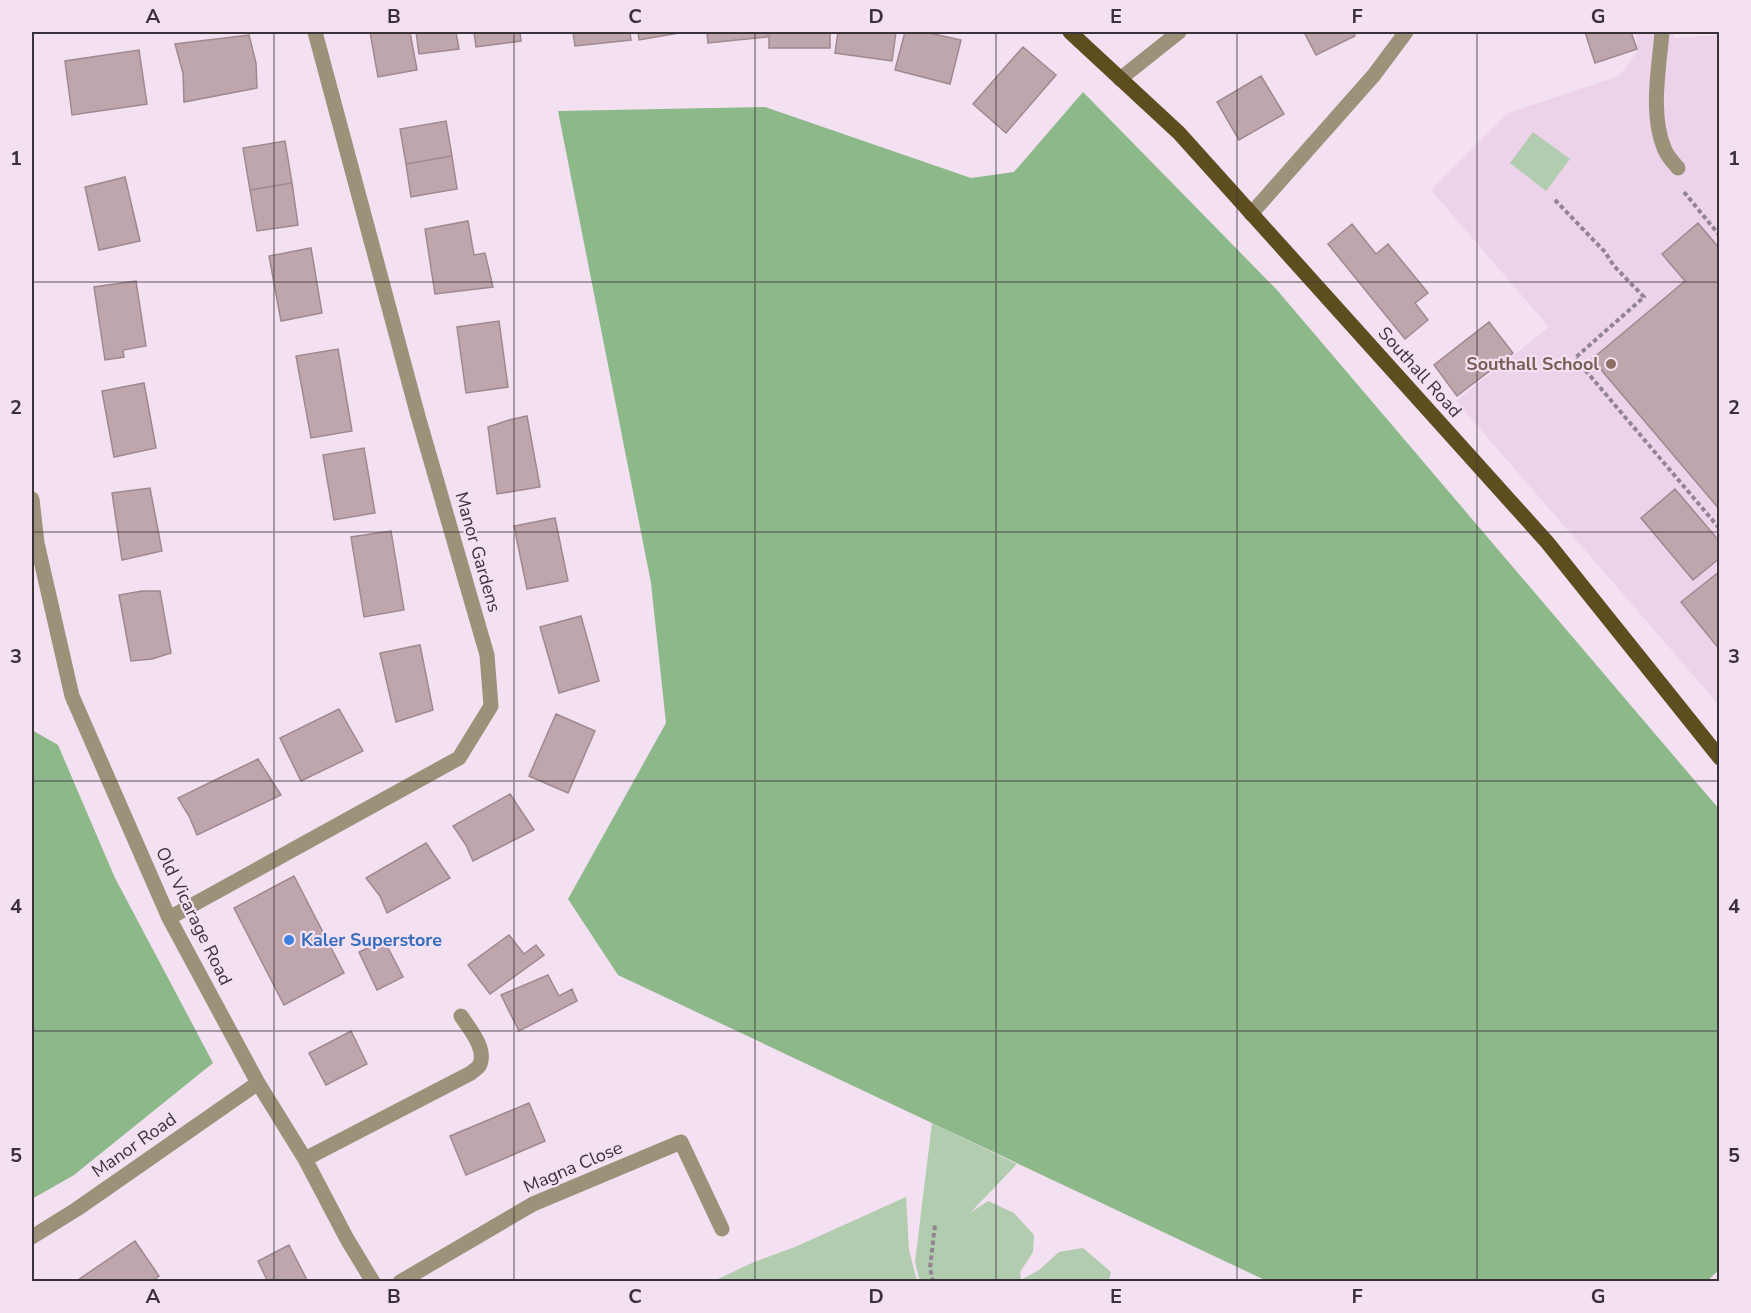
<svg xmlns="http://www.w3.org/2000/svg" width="1751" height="1313" font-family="'Nunito Sans',sans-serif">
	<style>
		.built { fill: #ecd3ea }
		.green { fill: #b1ccaf }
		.forest { fill: #8cb88a }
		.building { fill: #bfa6ad; stroke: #9f888e; stroke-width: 1.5 }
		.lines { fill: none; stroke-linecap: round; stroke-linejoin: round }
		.path { stroke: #928591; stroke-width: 4; stroke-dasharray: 4.5 3; stroke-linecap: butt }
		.minor { stroke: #9c927a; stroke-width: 15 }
		.major { stroke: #5e4d1e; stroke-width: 15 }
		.grid { fill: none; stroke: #393239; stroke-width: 1.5; stroke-opacity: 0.55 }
		.education-dot { fill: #8d6e63; stroke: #f3e0f1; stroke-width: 2 }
		.shop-dot { fill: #3f7fe0; stroke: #f3e0f1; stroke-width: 2 }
		.labels { text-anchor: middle; stroke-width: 4.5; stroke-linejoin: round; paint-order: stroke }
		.education-label { font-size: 18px; font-weight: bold; fill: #785e54; stroke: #f3e0f1; text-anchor: end }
		.street-label { font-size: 18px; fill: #393239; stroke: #f3e0f1 }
		.shop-label { font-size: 18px; font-weight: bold; fill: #366cbe; stroke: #f3e0f1; text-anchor: start }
		.neatline { fill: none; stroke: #393239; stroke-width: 2 }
		.grid-label { font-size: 20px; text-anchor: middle; font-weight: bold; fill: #393239 }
	</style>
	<rect width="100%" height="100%" fill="#f3e0f1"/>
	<!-- built -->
	<path class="built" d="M1635,32H1674V38L1719,35V705L1456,401L1549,327L1431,190L1508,113L1619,76L1638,51Z"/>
	<!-- green -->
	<path class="green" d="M1533,132L1570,159L1546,191L1510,163Z
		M932,1123L1017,1164L970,1213L988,1201L1014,1213L1034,1235L1033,1252L1020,1272L1021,1280L1039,1270L1059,1252L1083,1248L1111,1272L1109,1281L920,1282L915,1262Z
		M906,1197L909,1250L917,1281H719L718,1279L754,1262L795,1247Z"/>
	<!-- forest -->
	<path class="forest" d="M1083,92L1277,290L1719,809L1720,1269L1707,1281H1267L618,975L568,899L666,723L651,583L558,111L765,107L971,178L1014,172Z
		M32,730L58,745L115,878L213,1063L74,1175L32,1199Z"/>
	<!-- building -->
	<path class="building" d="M370,32H410L417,70L378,77Z
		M416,32H456L459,49L419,54Z
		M474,32H520L521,41L476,47Z
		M573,32H630L631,40L575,46Z
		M638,32H685L639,40Z
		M707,32H767V37L708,43Z
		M769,32H830V48H769Z
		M838,32H896L892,61L835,53Z
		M905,32H925L961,40L950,84L895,70Z
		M1304,32H1353L1355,36L1316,55Z
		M1585,32H1631L1637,49L1595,63Z
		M249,35L256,63L257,88L184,102L183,73L175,44Z
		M1023,47L1056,75L1006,133L973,104Z
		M139,50L147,104L72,115L65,61Z
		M1261,76L1284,114L1239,140L1217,102Z
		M446,121L452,156L406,164L400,129Z
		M285,141L292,183L250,190L243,148Z
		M452,156L457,189L411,197L406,164Z
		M125,177L140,241L99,250L85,187Z
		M292,183L298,225L257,231L250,190Z
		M468,221L474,255L485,253L493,287L435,294L425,229Z
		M1698,223L1720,249V510L1592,359L1685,281L1662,254Z
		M1352,224L1376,254L1388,244L1428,293L1415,303L1428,320L1405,339L1328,244Z
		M311,248L322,313L281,321L269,256Z
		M136,281L146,346L123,350L124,357L105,360L94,287Z
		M499,321L508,387L466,393L457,327Z
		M1489,322L1513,353L1457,396L1434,365Z
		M338,349L352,431L311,438L296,356Z
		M144,383L156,448L114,457L102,391Z
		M527,416L540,487L497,494L488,427L509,420Z
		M364,448L375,513L334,520L323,455Z
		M150,488L162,551L122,560L112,493Z
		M1675,489L1720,542V558L1693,580L1641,518Z
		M555,518L568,581L527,589L514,526Z
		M391,531L404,610L364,617L351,537Z
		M1720,571V650L1681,602Z
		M142,591H160L171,653L152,659L131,661L119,595Z
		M581,616L599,681L559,693L540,627Z
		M420,645L433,710L396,722L380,653Z
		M339,709L363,751L301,781L280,738Z
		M556,714L595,731L568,793L529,776Z
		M258,759L281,795L197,835L189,816L178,798Z
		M510,794L534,830L473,861L466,845L453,826Z
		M426,843L450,878L387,913L380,896L366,878Z
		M294,876L344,973L284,1005L234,908Z
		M509,935L524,954L536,945L544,955L490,994L468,965Z
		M384,940L403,977L377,990L359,952Z
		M548,975L559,996L572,989L577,1001L519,1031L501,995Z
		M351,1031L367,1064L326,1085L309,1053Z
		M529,1103L545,1141L466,1175L450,1136Z
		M135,1241L159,1276L151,1282H75Z
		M289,1245L308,1282H268L258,1261Z"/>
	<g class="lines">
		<!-- path -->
		<path class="path" d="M1684,192L1720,236
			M1555,200L1605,252L1614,266L1644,297L1575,358L1720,529
			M933,1282L930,1268L935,1225"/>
		<!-- minor -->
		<path class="minor" d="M1662,32C1659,69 1650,113 1664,148C1667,156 1672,161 1678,168
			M1120,79L1179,32
			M1251,214L1374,75L1406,32
			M32,499L37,543L72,696L169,918L258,1083L305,1159L347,1239L373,1282
			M169,918L459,758L491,706L487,655L418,416L315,32
			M305,1159L471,1073C474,1070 477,1069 479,1066C488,1050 469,1028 461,1016
			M32,1237L77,1209L258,1083
			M400,1282L533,1204L681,1142L722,1229"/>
		<!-- major -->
		<path class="major" d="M1070,32L1179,133L1547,542L1720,758"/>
	</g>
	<!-- grid -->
	<path class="grid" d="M274,32V1282M514,32V1282M755,32V1282M996,32V1282M1237,32V1282M1477,32V1282M32,282H1720M32,532H1720M32,781H1720M32,1031H1720"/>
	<!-- markers -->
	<circle class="education-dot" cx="1611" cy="364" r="6"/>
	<circle class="shop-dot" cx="289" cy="940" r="6"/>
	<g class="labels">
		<!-- education labels -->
		<g class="education-label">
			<text x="1599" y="370">Southall School</text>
		</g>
		<!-- street labels -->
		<g class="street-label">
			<text transform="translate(1420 372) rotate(48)" y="6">Southall Road</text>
			<text transform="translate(478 552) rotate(74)" y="6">Manor Gardens</text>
			<text transform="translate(194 916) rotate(64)" y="6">Old Vicarage Road</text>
			<text transform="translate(134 1145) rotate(-35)" y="6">Manor Road</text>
			<text transform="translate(573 1167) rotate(-23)" y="6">Magna Close</text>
		</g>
		<!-- shop labels -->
		<g class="shop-label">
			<text x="301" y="946">Kaler Superstore</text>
		</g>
	</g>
	<!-- border -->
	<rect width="1751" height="1313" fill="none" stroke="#f3e0f1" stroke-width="66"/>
	<rect x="33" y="33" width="1685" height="1247" class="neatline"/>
	<g class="grid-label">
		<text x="153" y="23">A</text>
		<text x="394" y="23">B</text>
		<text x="635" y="23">C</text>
		<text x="876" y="23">D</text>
		<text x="1116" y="23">E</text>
		<text x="1357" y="23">F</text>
		<text x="1598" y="23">G</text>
		<text x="16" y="165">1</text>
		<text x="1734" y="165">1</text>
		<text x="16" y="414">2</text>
		<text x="1734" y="414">2</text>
		<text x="16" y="663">3</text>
		<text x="1734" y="663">3</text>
		<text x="16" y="913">4</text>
		<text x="1734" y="913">4</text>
		<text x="16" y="1162">5</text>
		<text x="1734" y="1162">5</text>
		<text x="153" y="1303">A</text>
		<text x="394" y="1303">B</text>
		<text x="635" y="1303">C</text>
		<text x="876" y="1303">D</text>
		<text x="1116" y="1303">E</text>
		<text x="1357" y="1303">F</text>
		<text x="1598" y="1303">G</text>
	</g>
</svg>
